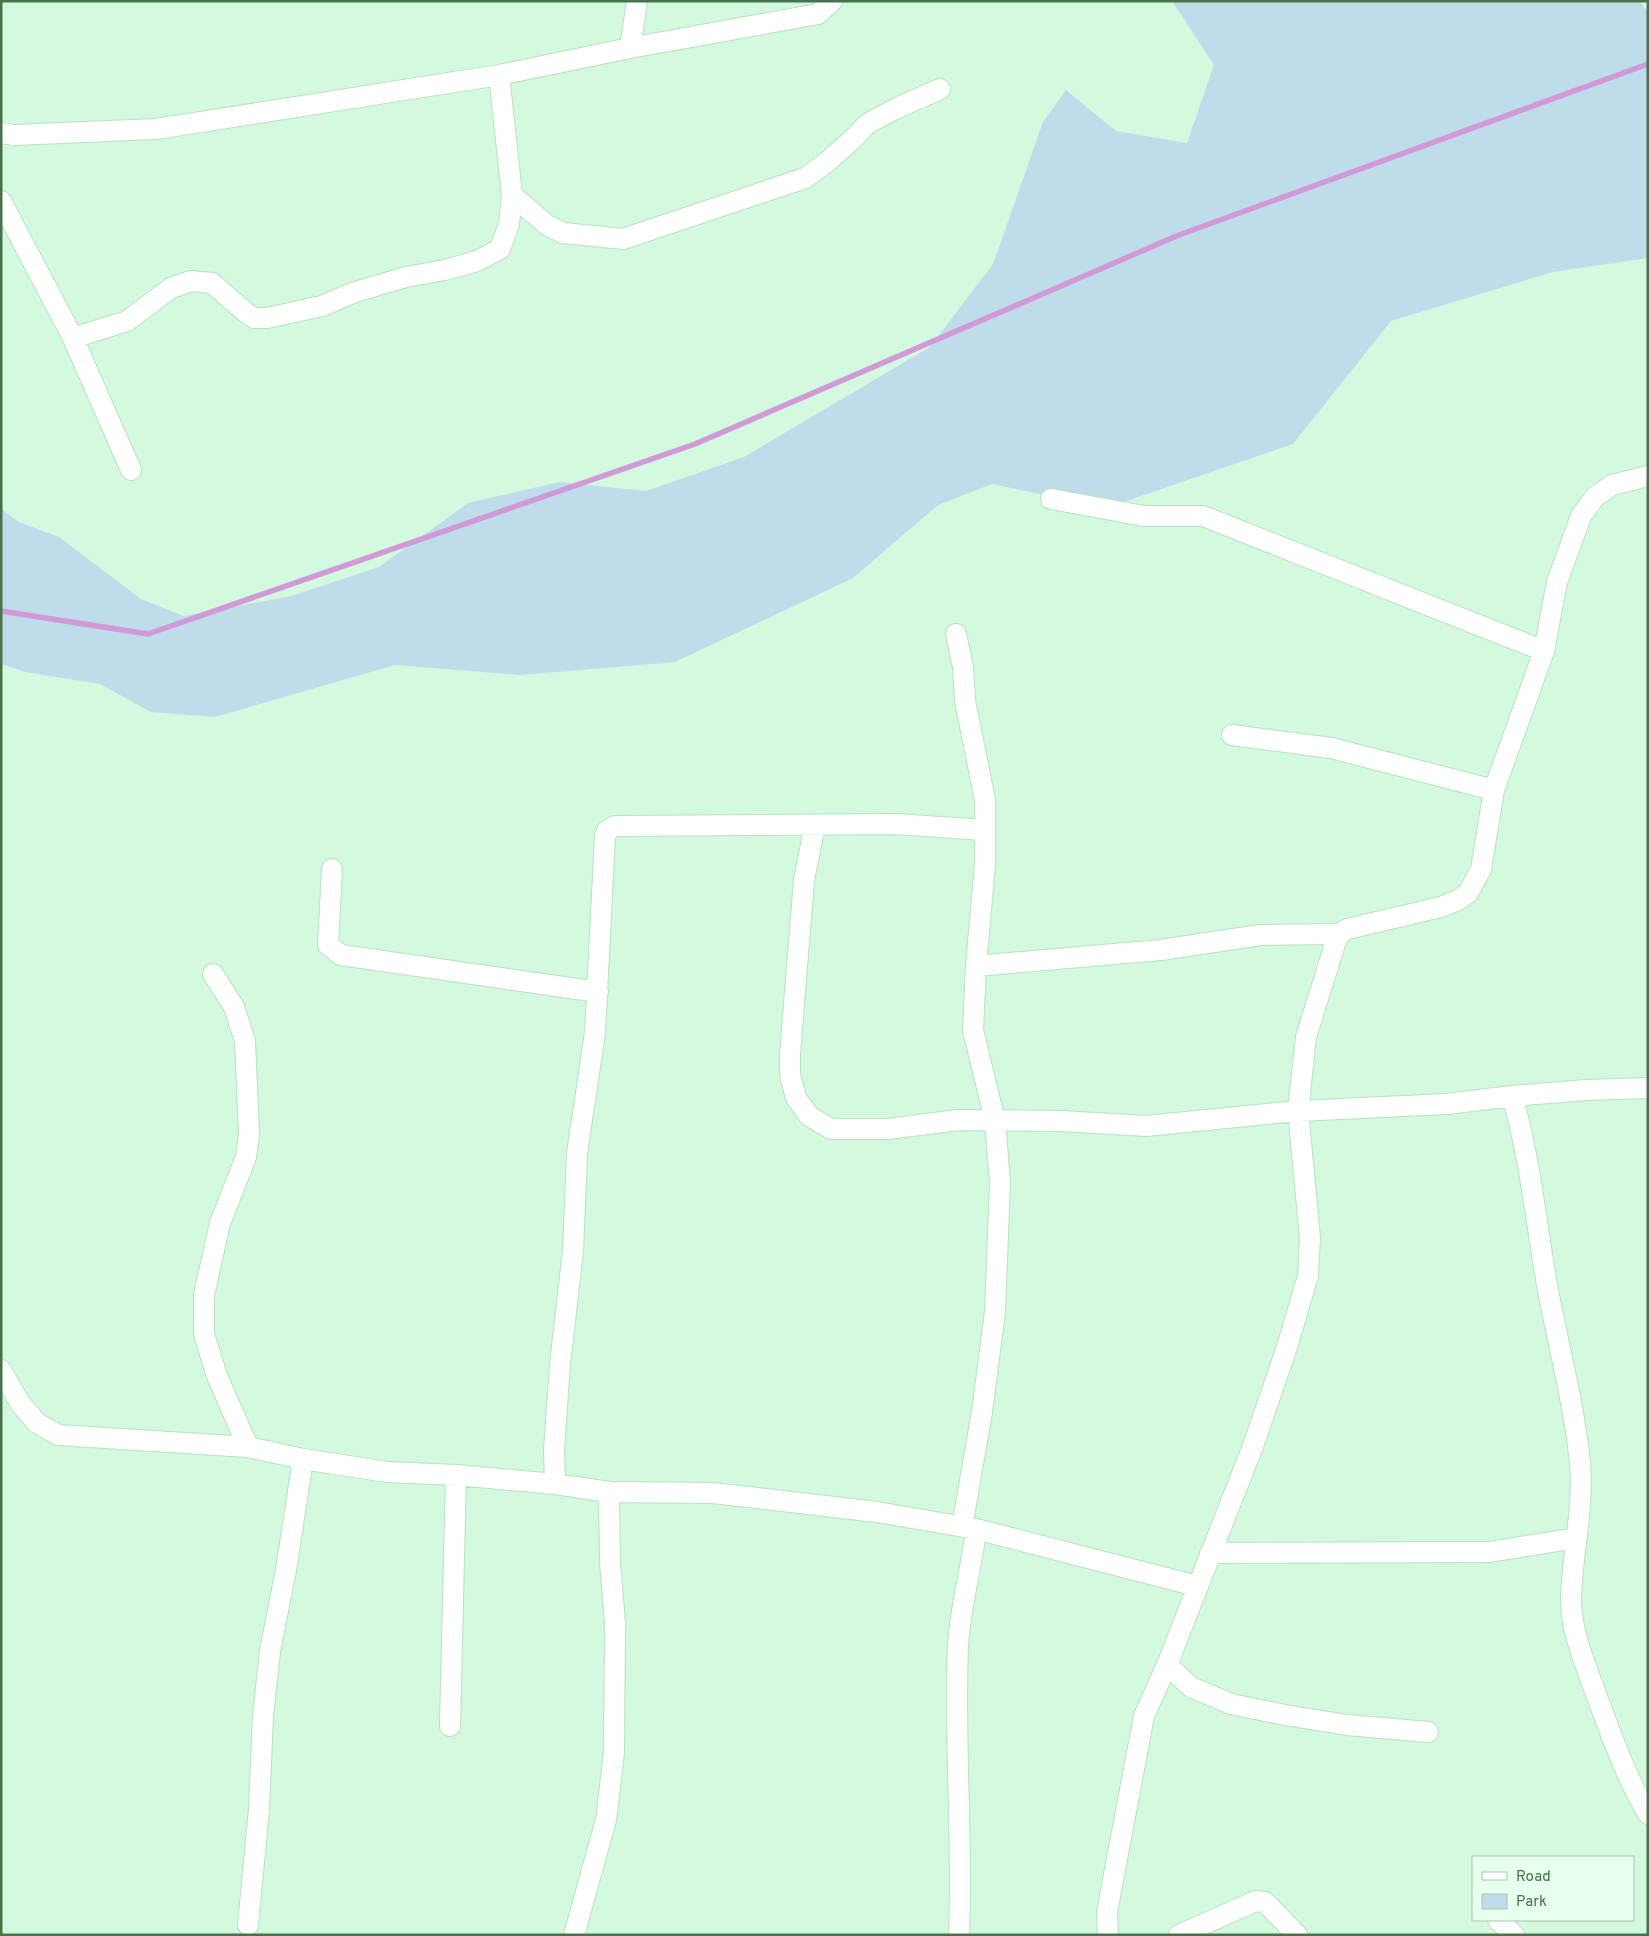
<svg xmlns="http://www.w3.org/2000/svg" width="1649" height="1936" font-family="Overpass,sans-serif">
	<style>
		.residential { fill: #d3f9de; fill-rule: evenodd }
		.green { fill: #bedcea }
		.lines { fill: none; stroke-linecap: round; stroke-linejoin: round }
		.stream { stroke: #d199d8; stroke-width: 5.5 }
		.minor-casing { stroke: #bbe1c3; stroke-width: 22 }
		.minor { stroke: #fff; stroke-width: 20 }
	</style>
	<rect width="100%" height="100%" fill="#dffde9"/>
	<!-- residential -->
	<path class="residential" d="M1,1H1172L1214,65L1187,143L1116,131L1066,90L1043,122L993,264L931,347L744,457L646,491L559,482L468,503L379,567L291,596L184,616L141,599L59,537L19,522L1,509Z
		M1648,258V1935H1V664L25,672L100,684L151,712L215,717L395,665L520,675L853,578L938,505L991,484L1106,508L1293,444L1391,321L1553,272ZM1473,1857H1633V1920H1473Z"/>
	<!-- green -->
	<path class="green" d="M1172,1H1640L1648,12V258L1553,272L1391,321L1293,444L1106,508L992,484L938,505L853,578L675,662L520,675L395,665L215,717L151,712L100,684L25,672L1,664V509L19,522L59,537L141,599L184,616L291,596L379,567L468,503L559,482L646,491L744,457L930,347L993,264L1043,122L1066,90L1116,131L1187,143L1214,65Z"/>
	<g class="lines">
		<!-- stream -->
		<path class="stream" d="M1,611L148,634L695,444L1179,235L1648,64"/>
		<!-- minor casing -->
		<g class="minor-casing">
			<path id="minor" d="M630,48L637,1
				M1,133L14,135L156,129L499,75L630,48L818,14L832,1
				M512,195L547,225L563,233L623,239L805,178L826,163L854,138L867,124L897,108L940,89
				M1,201L73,338L131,470
				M73,338L127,321L171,288L191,281L212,283L244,311L254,318H267L322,306L355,292L406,277L445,270L477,261L500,249L509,224L512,195L499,75
				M1051,499L1144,516H1203L1544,651
				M956,634L963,667L965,701L985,800V864L976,966L973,1030L995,1121L1000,1182L995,1312L982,1412L962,1527
				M1232,735L1331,748L1494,790
				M815,825L804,880L790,1054V1075L796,1098L809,1116L831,1129H888L958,1120L1061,1121L1146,1126L1298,1111L1447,1104L1512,1096L1587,1090L1648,1088
				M332,869L328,945L341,955L598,992
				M976,966L1161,950L1260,935L1339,934
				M213,974L234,1007L245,1041L249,1134L246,1157L220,1223L204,1295V1334L217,1376L248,1447
				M1512,1096C1530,1157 1536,1222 1547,1285C1558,1345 1574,1403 1580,1463C1584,1509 1572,1554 1571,1599C1571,1633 1586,1665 1597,1697C1612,1737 1626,1777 1648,1814
				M1,1370L20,1403L37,1423L58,1435L248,1447L303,1459L387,1472L456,1475L555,1484L609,1492L713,1493L877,1512L976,1529L1197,1586
				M555,1484L554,1450L560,1364L573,1251L577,1153L595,1033L605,836L607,831L615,826L896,824L984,830
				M1210,1553L1489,1552L1576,1538
				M1167,1665L1191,1687L1231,1704L1285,1715L1347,1725L1428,1732
				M450,1726L456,1475
				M1498,1920L1514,1935
				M248,1925L259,1809L263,1716L270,1651L286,1570L303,1459
				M574,1935L606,1820L614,1752L615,1623L610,1563L609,1492
				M959,1935C963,1839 954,1742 958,1646C960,1606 972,1568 976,1529
				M1108,1935L1107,1912L1144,1716L1167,1665L1253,1446L1287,1347L1308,1276L1310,1238L1298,1111L1306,1037L1335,944L1339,934L1347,929L1441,907L1458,900L1468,893L1481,869L1494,790L1544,651L1557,582L1581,516L1595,497L1612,485L1648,476
				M1179,1935L1256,1901L1265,1902L1297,1935"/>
		</g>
		<!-- minor -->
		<use href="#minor" class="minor"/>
	</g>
	<!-- border -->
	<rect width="1649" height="1936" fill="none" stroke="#46734a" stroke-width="5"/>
	<!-- legend -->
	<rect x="1472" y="1856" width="162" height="65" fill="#e6ffee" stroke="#a6c7ac"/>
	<rect x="1482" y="1872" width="25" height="8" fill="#ffffff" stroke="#a6c7ac"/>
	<text x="1516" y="1881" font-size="15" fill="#46734a">Road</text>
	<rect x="1482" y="1894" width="25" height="15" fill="#bedcea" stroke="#a6c7ac"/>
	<text x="1516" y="1906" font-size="15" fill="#46734a">Park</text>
</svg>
